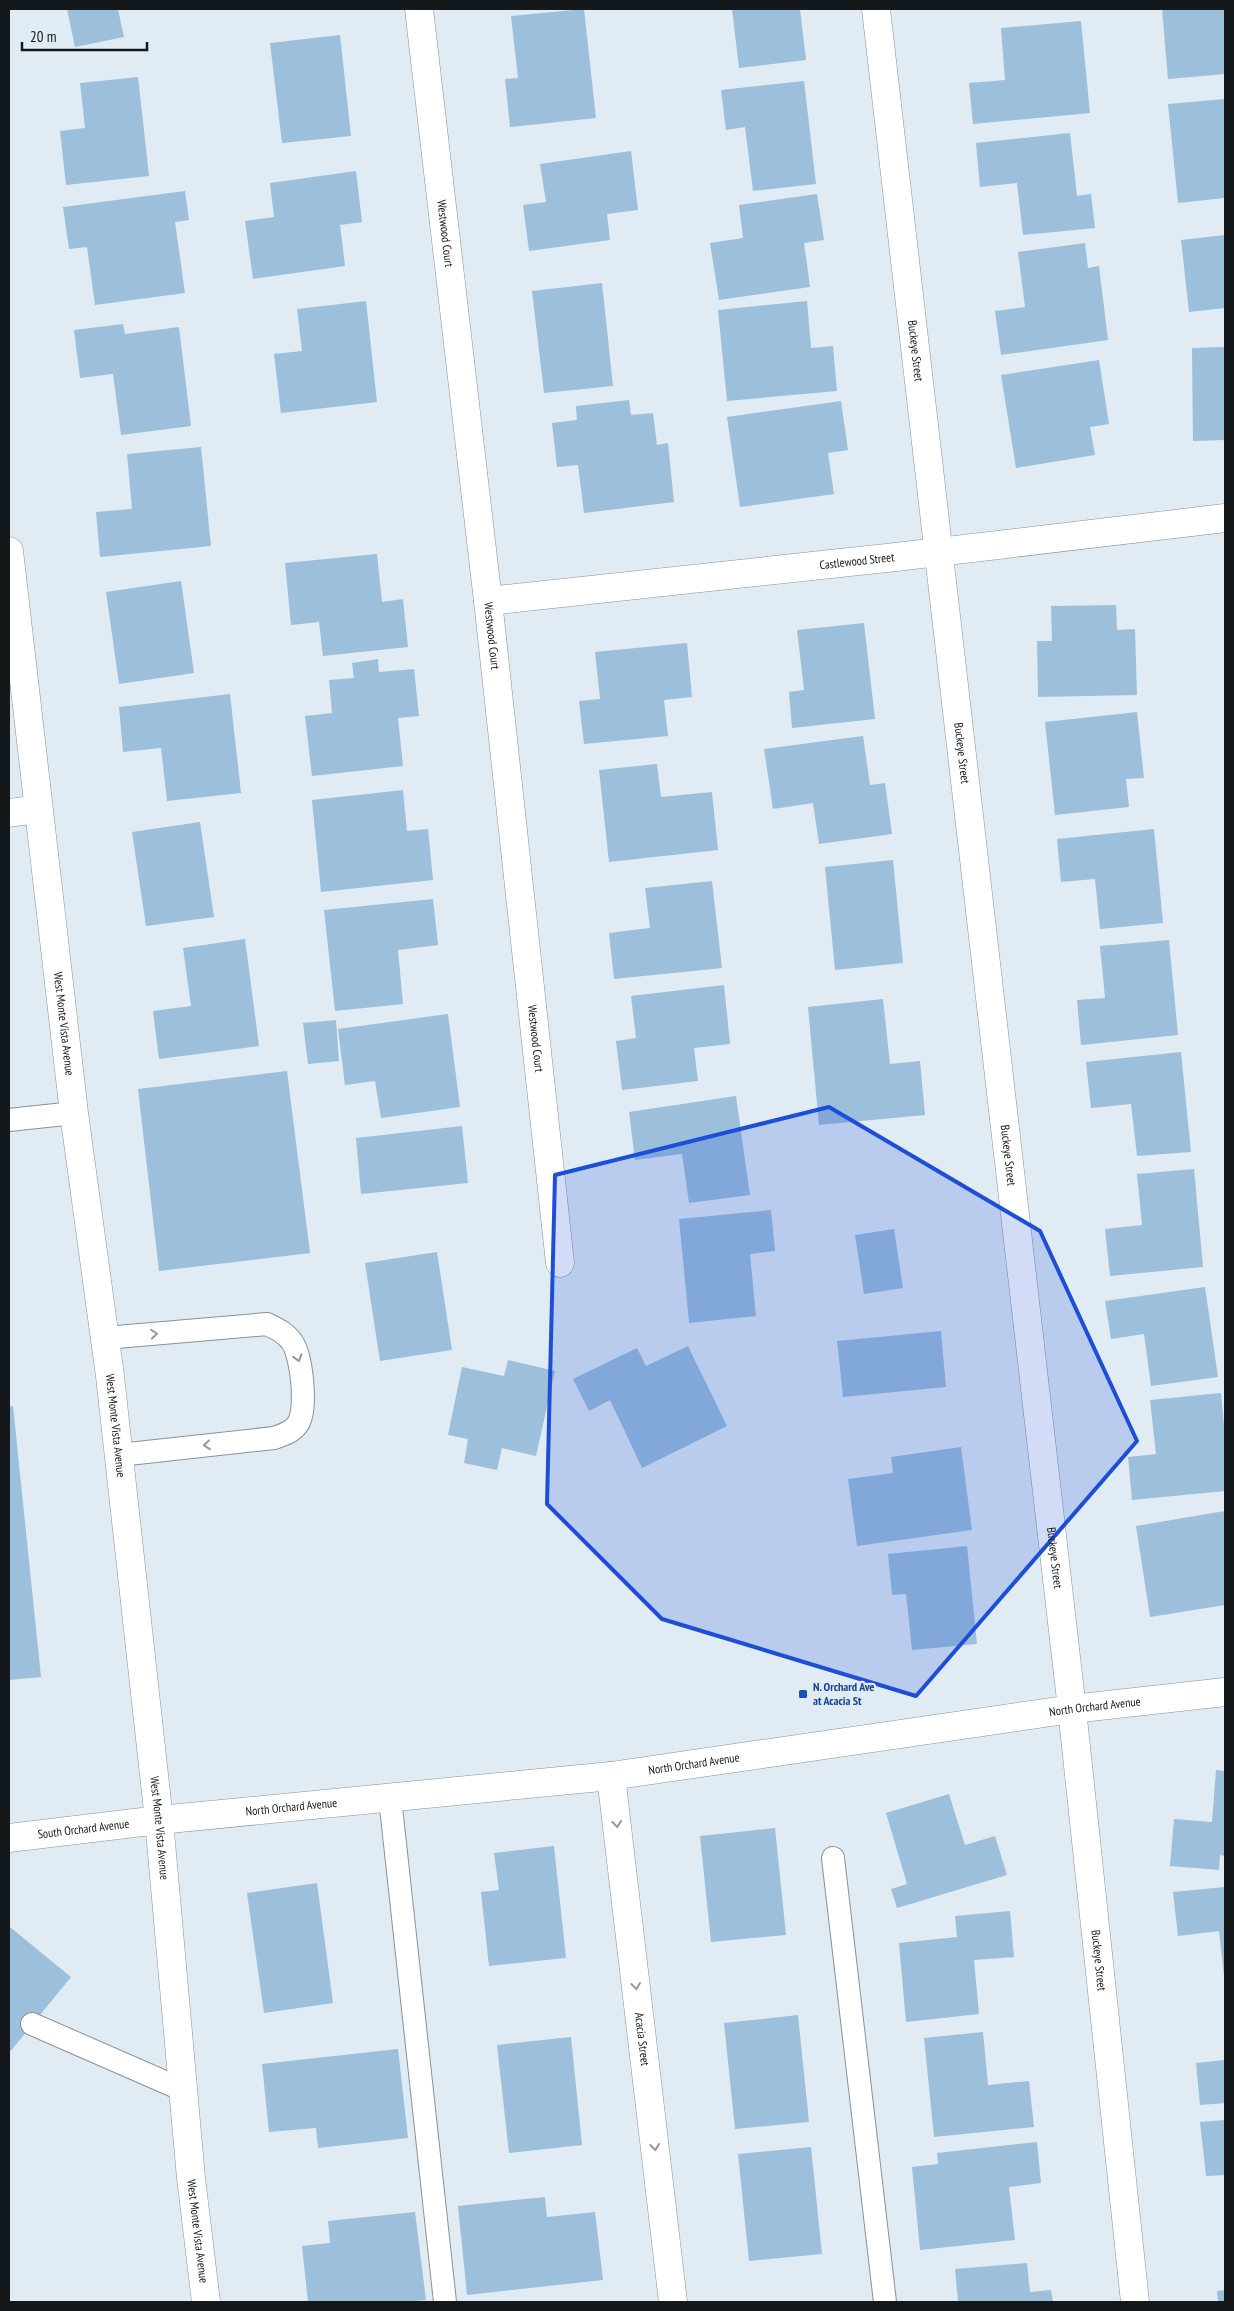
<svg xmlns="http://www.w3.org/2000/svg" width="1234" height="2311" font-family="'PT Sans Narrow',sans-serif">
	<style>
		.building { fill: #9cbfdb }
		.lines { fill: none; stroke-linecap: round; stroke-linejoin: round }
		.lane-casing { stroke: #899299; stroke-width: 24 }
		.street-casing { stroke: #899299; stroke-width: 29 }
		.secondary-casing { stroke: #899299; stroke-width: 29 }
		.lane { stroke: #fff; stroke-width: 22 }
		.street { stroke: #fff; stroke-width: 28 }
		.secondary { stroke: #fff; stroke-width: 28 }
		.oneway { stroke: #959798 }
		.marked { fill: #1d4ed8; fill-opacity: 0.2; stroke: #1d4ed8; stroke-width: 4; stroke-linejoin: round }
		.transit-dot { fill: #1a4fb4; stroke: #e1ebf3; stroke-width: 2 }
		.labels { text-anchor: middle; stroke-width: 4.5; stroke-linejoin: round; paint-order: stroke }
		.street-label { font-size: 12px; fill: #14181a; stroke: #e1ebf3 }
		.transit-label { font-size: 12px; font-weight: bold; fill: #164399; stroke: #e1ebf3; text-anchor: start }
	</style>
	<rect width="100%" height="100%" fill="#e1ebf3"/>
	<!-- building -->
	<path class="building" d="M67,9H118L124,37L75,47Z
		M584,9L596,118L510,127L505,79L518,78L511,16Z
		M732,9H800L806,60L739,68Z
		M1162,9H1225V74L1168,79Z
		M1081,21L1090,113L973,124L969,83L1005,80L1001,28Z
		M340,35L351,136L282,143L270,43Z
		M138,77L149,176L66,185L60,131L85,128L80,83Z
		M804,81L816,184L753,191L745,127L726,130L721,90Z
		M1225,99V198L1178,203L1168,104Z
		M1070,133L1077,196L1091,194L1095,228L1023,235L1017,183L980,187L976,143Z
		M631,151L638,210L607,214L610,240L529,251L523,205L546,202L540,164Z
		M356,171L362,222L340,225L345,266L253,279L245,221L274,217L270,183Z
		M185,191L189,220L175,222L185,293L95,305L87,247L69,249L63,207Z
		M817,194L824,240L804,243L810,287L719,300L710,243L743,238L739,205Z
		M1225,235V308L1189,312L1181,240Z
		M1085,243L1088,268L1099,266L1108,340L1001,355L995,311L1025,307L1018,252Z
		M602,283L613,386L544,393L532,291Z
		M366,301L377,402L281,413L274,354L302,351L297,309Z
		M807,301L811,348L833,346L837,391L727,401L718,310Z
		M123,324L125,334L179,327L191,426L121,435L113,374L80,378L74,330Z
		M1225,347V440L1193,441L1192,348Z
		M1099,360L1109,424L1090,427L1095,455L1016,468L1001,375Z
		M629,400L631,415L653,413L657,445L668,443L674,502L584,513L578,465L557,467L552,423L577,420L576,406Z
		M841,401L848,450L828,453L834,494L740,507L727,417Z
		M201,447L211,546L100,557L96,512L132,509L127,454Z
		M377,554L382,602L403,599L408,647L323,656L319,622L291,625L285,563Z
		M181,581L194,673L119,684L106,592Z
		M1116,605L1117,630L1135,629L1137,695L1038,697L1037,641H1052L1051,606Z
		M864,623L875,719L792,728L789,692L804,690L797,630Z
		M687,643L692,697L664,700L668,736L584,744L579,701L600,699L595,652Z
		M378,659L379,672L414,669L419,716L398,718L403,766L312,776L305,716L332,713L329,680L354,678L352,663Z
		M230,694L241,793L167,801L161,748L123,752L119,707Z
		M1137,712L1144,778L1126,779L1129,807L1055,815L1045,722Z
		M863,736L870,785L885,783L892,834L819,844L813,803L773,809L764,749Z
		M657,764L661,797L712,792L718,850L609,862L599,770Z
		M403,790L407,831L428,829L433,880L321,892L312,800Z
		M200,822L214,917L146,926L132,832Z
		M1154,829L1163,923L1100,929L1095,879L1061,882L1057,839Z
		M893,860L903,963L835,970L825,867Z
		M712,881L722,968L614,979L609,933L650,928L645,888Z
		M433,899L438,945L398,950L403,1004L335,1011L324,910Z
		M245,939L259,1046L159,1059L153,1011L191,1006L183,948Z
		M1169,940L1178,1035L1081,1045L1077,1000L1105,998L1100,946Z
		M724,985L730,1044L694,1048L698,1081L622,1090L616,1041L636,1038L631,996Z
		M883,999L890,1064L920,1061L925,1115L819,1125L808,1007Z
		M448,1014L460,1107L381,1118L375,1081L345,1085L338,1029Z
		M336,1020L339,1061L308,1064L303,1023Z
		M1181,1052L1191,1152L1137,1156L1131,1104L1091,1108L1086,1062Z
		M287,1071L310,1253L159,1271L138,1089Z
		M736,1096L750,1195L689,1203L682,1154L635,1160L629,1112Z
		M462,1126L468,1183L361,1194L356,1138Z
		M1194,1169L1203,1267L1110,1276L1105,1229L1142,1225L1137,1174Z
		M771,1210L775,1251L750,1254L756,1316L689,1323L679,1219Z
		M894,1229L903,1288L864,1294L855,1235Z
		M437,1252L452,1350L380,1361L365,1263Z
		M1205,1287L1218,1377L1151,1386L1144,1334L1111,1339L1105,1301Z
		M941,1331L946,1387L843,1397L837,1341Z
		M688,1346L727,1426L642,1468L610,1400L589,1411L573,1379L637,1348L646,1366Z
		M508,1360L555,1371L536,1456L502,1448L497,1470L464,1463L468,1439L448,1435L462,1367L504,1376Z
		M1221,1393L1225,1436V1491L1132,1500L1128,1457L1156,1454L1150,1400Z
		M13,1406L41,1677L9,1680V1407Z
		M961,1447L972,1530L857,1546L848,1479L893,1473L891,1457Z
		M1225,1511V1605L1150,1617L1136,1526Z
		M967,1546L977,1644L912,1650L906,1594L892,1595L888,1554Z
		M1216,1770L1225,1771V1856L1220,1855L1219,1870L1170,1866L1174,1819L1212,1822Z
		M949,1794L965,1845L995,1836L1007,1875L897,1908L891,1889L907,1884L886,1813Z
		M775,1828L786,1935L711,1942L700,1836Z
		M554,1846L566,1958L489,1966L481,1892L499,1890L494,1853Z
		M317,1883L333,2003L264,2013L247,1893Z
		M1225,1887V1976H1224L1219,1931L1178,1936L1173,1892Z
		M1010,1911L1014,1957L974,1960L979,2014L906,2022L899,1943L957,1937L955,1916Z
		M10,1927L71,1977L9,2053V1928Z
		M798,2015L809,2122L735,2129L724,2023Z
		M983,2032L988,2085L1029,2081L1034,2127L934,2137L924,2038Z
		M571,2037L582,2145L509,2153L497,2045Z
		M398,2049L408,2138L318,2148L316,2128L269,2132L262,2064Z
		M1225,2060V2103L1200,2105L1196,2063Z
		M1225,2120V2175L1206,2176L1200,2122Z
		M1037,2142L1041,2183L1009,2187L1015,2240L920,2250L912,2167L938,2164L937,2153Z
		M811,2147L822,2254L749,2261L738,2154Z
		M545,2197L547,2217L595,2212L603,2280L467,2295L458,2206Z
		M415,2212L426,2300L403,2302H308L302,2246L330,2243L328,2221Z
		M1027,2263L1030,2292L1051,2290L1053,2302H958L955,2269Z
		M1225,2290V2302H1218L1217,2291Z"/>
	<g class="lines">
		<!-- lane casing -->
		<g class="lane-casing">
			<path id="lane" d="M9,1120L74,1113
				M105,1338L267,1324C277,1329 286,1333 292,1342C302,1356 308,1412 297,1425C291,1433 282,1435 274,1438L119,1455
				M390,1798L445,2302
				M833,1858L885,2302
				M32,2024L183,2090"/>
		</g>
		<!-- street casing -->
		<g class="street-casing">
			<g id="street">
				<path id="s1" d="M419,9L488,601L560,1263"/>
				<path id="s2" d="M876,9L1072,1709L1135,2302"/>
				<path id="s3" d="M488,601L896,557L1225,518"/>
				<path d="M9,813L38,809"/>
				<path id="s4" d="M611,1776L673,2302"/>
			</g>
		</g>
		<!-- secondary casing -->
		<g class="secondary-casing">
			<g id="secondary">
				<path id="s5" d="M9,551L74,1113L110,1376L159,1820L191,2178L206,2302"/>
				<path id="s6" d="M9,1838L159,1820L611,1776L1072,1709L1225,1692"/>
			</g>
		</g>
		<!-- lane -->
		<use href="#lane" class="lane"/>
		<!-- street -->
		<use href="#street" class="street"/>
		<!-- secondary -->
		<use href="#secondary" class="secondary"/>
	</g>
	<!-- one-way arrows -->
	<defs><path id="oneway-chevron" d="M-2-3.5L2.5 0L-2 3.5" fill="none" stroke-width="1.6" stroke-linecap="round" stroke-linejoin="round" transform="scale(1.25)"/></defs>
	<g class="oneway">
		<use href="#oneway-chevron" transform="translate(154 1334) rotate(-5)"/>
		<use href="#oneway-chevron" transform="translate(298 1358) rotate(73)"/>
		<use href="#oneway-chevron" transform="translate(207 1445) rotate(174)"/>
		<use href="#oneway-chevron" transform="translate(617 1824) rotate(83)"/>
		<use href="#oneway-chevron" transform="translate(636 1986) rotate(83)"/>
		<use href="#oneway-chevron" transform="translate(655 2147) rotate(83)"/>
	</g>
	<!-- marked area -->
	<path class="marked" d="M829,1107L1040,1231L1137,1441L916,1696L662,1619L547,1504L555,1175Z"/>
	<!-- markers -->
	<rect class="transit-dot" x="798" y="1689" width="10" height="10" rx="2.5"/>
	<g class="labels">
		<!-- street labels -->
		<g class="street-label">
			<text dy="4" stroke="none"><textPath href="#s1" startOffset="226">Westwood Court</textPath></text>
			<text dy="4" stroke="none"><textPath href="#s2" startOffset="344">Buckeye Street</textPath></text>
			<text dy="4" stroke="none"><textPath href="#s3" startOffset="371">Castlewood Street</textPath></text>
			<text dy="4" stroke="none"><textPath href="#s1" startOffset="631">Westwood Court</textPath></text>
			<text dy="4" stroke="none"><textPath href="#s2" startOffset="749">Buckeye Street</textPath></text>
			<text dy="4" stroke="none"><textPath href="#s5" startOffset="476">West Monte Vista Avenue</textPath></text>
			<text dy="4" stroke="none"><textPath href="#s1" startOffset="1036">Westwood Court</textPath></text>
			<text dy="4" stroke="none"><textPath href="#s2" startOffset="1154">Buckeye Street</textPath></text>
			<text dy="4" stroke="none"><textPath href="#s5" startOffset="881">West Monte Vista Avenue</textPath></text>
			<text dy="4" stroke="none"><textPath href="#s2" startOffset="1559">Buckeye Street</textPath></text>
			<text dy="4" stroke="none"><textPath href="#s6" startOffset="1094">North Orchard Avenue</textPath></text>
			<text dy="4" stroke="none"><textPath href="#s6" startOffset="689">North Orchard Avenue</textPath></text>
			<text dy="4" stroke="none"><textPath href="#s6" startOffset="284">North Orchard Avenue</textPath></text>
			<text dy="4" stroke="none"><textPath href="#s5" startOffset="1286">West Monte Vista Avenue</textPath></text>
			<text dy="4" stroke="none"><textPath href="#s6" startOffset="75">South Orchard Avenue</textPath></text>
			<text dy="4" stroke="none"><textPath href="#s2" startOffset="1964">Buckeye Street</textPath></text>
			<text dy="4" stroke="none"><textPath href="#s4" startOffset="265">Acacia Street</textPath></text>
			<text dy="4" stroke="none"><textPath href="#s5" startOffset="1691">West Monte Vista Avenue</textPath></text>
		</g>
		<!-- transit labels -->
		<g class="transit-label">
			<text x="813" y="1691">N. Orchard Ave<tspan x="813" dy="14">at Acacia St</tspan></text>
		</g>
	</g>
	<!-- border -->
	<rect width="1234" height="2311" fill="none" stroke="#14181a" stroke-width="20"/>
	<!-- scale -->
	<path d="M22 42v8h125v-8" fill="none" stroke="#14181a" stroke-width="2.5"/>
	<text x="30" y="42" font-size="15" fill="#14181a" stroke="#e1ebf3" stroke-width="4" paint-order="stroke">20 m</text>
</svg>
